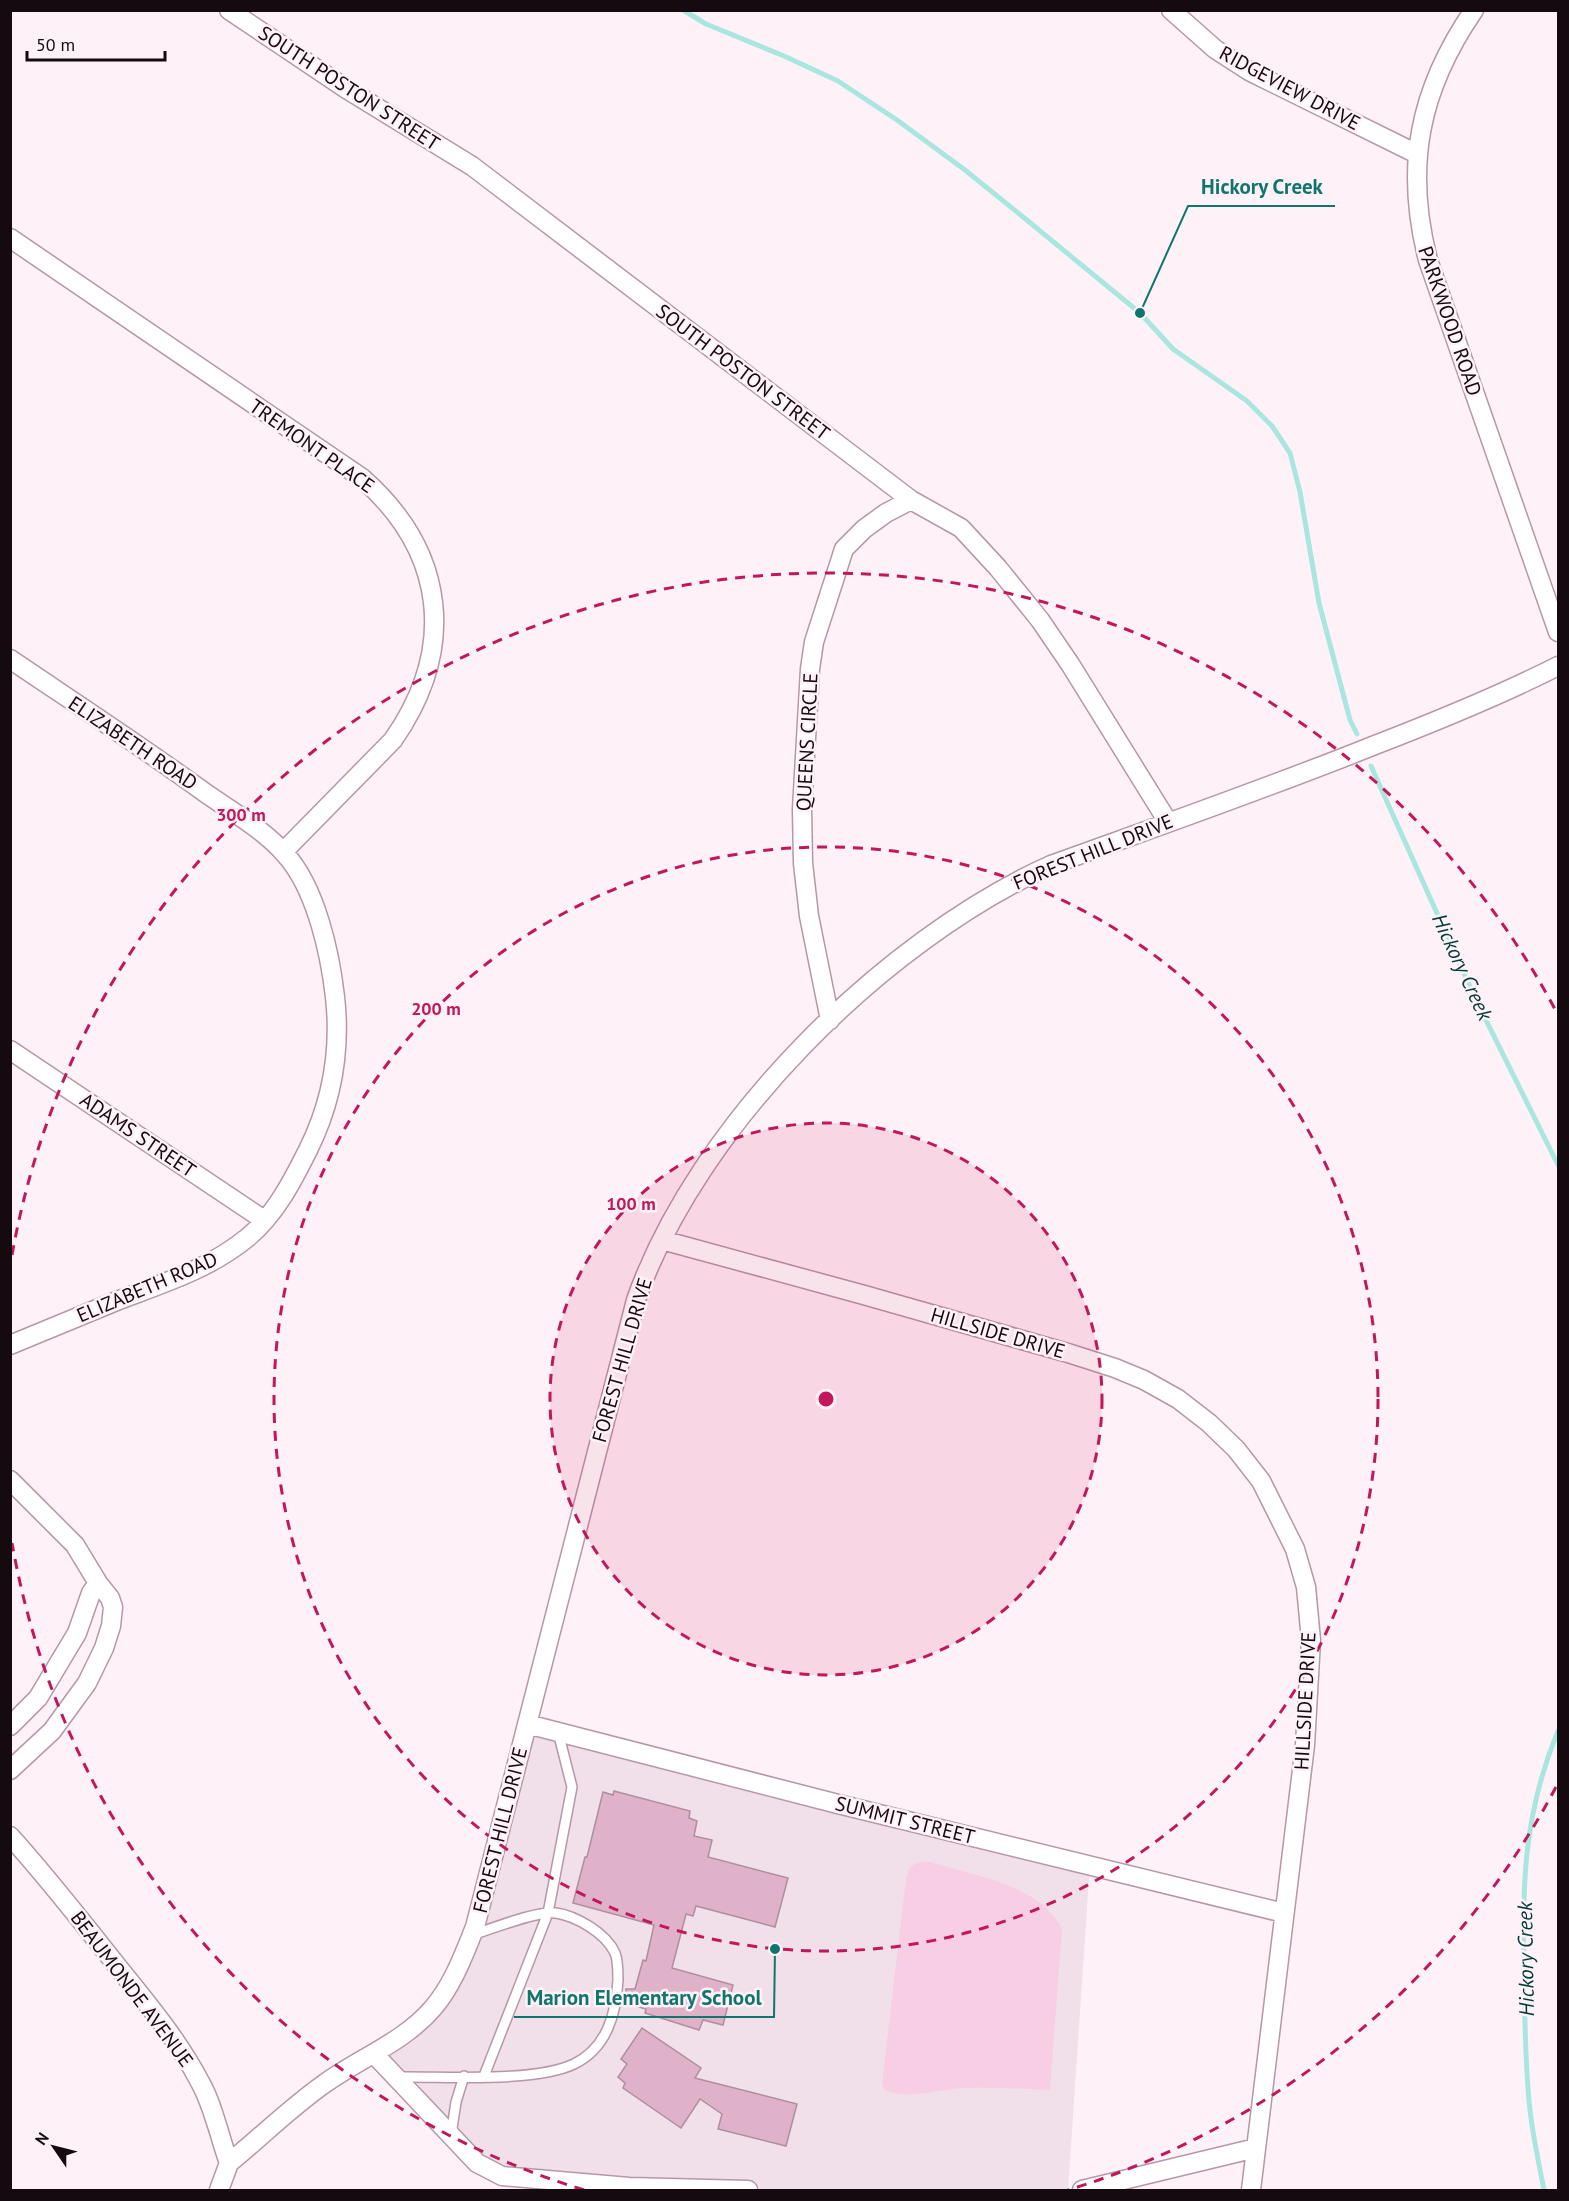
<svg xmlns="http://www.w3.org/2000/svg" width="1569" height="2201" font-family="'PT Sans',sans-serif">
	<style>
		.built { fill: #f1e0e9 }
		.green { fill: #f8cee4 }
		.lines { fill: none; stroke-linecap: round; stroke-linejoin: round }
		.stream { stroke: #aae6e0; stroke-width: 5 }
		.building { fill: #e0b2ca; stroke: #ae8e9f; stroke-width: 1.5 }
		.lane-casing { stroke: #b797a7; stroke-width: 12 }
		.street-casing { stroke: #b797a7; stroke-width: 21 }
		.lane { stroke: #fff; stroke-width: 9 }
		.street { stroke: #fff; stroke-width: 18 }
		.ring { fill: none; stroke: #c2185b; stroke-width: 3; stroke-dasharray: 10 8 }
		.labels { text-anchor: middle; stroke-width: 5; stroke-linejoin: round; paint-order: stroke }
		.street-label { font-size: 20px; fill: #150a10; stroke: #fff1f8 }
		.water-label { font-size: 21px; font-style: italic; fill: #013c38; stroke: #fff1f8 }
		.centre { fill: #c2185b; stroke: #fff1f8; stroke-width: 3 }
		.ring-label { font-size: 18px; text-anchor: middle; font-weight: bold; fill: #c2185b; stroke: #fff1f8; stroke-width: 5; stroke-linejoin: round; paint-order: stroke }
		.leader { fill: none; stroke: #0f766e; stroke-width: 2 }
		.callout-dot { fill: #0f766e; stroke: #fff1f8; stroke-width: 2 }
		.callout-label { font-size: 21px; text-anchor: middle; font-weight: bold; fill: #0f766e; stroke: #fff1f8; stroke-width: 5; stroke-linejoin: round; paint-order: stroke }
	</style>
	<rect width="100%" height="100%" fill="#fff1f8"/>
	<!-- built -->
	<path class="built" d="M527,1724L1090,1864L1068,2190H748L502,2176L374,2054L408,2031L461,1963Z"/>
	<!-- green -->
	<path class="green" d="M920,1862H930C973,1875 1041,1885 1062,1929L1050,2090C1022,2089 994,2087 966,2088C944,2088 902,2102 884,2089L882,2083L906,1879C908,1869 910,1865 920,1862Z"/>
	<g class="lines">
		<!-- stream -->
		<path class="stream" d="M683,10L706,24L784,56L838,81L897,120L965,170L1028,221L1140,313L1173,349L1247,401L1272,426L1290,453L1300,492L1319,603L1350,720L1357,734
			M1371,766L1475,998L1558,1165
			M1544,2190C1539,2164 1533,2137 1530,2110C1525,2066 1525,2021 1524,1977C1522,1888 1523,1815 1558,1731"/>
	</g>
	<!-- building -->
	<path class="building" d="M614,1791L690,1811L689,1818L697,1821L694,1836L712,1840L708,1857L788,1878L775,1927L696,1906L693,1916L686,1914L672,1968L733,1985L723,2025L703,2020L699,2030L645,2013L646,2009L625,2003L626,1989H635L643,1960L646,1961L654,1925L573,1903L585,1857H587L603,1792L613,1795Z
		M642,2028L701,2068L695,2078L797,2104L786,2146L718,2129L722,2114L700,2099L681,2128L623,2088L625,2083L618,2077L627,2064L621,2059Z"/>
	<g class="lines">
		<!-- lane casing -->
		<g class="lane-casing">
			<path id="lane" d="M484,2076L548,1913L572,1787L558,1732
				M397,2077C444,2076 534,2083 574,2064C607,2048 616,2014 618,1980C618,1972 618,1960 615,1953C606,1933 576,1916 556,1913C539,1910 491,1929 472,1935
				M451,2135L456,2102L464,2076"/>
		</g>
		<!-- street casing -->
		<g class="street-casing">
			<path id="street" d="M229,10L345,88L472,166L911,500L961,528L998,568L1040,620L1070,664L1168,822
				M1171,10L1215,49L1249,71L1417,154
				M1474,10C1419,90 1404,166 1428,260L1558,632
				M10,238L362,478C446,552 457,648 393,740L283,852
				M10,659C75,703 141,746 204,792C231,811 263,829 285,854C316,888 330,953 335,997C341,1051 332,1102 308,1150C292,1182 275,1215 247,1238C209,1269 164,1283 119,1300C83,1315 47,1330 10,1345
				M830,1020L809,916L803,863L802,809L810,669L814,642L844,549L864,529L886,513L911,500
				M10,1050L264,1220
				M662,1240L864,1295L1068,1353L1115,1368L1144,1380L1178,1399L1209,1423L1236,1449L1261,1481L1295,1549L1306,1587L1311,1640L1305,1745L1251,2190
				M10,1480L75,1545L98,1583L110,1598L113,1607L111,1626L104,1648L87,1683L52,1731L10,1770
				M527,1724L838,1804L1284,1913
				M10,1726L38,1698L77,1633L91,1593L98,1583
				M10,1836C48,1878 83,1923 118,1967C147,2003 178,2040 200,2082C214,2107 219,2136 229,2163L219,2190
				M374,2054L477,2163L502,2176L629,2187L748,2190
				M229,2163C261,2137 290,2108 324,2084C360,2058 404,2042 433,2008C453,1985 464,1954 475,1927L636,1300C698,1124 883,941 1051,865C1159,826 1268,788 1375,745C1437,721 1499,696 1558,666
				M1082,2190L1256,2148"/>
		</g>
		<!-- lane -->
		<use href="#lane" class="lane"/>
		<!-- street -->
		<use href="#street" class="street"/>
	</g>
	<!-- distance rings -->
	<circle cx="826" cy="1399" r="276" fill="#c2185b" fill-opacity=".12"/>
	<g class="ring">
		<circle cx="826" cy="1399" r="276"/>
		<circle cx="826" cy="1399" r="552"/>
		<path d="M1556 1787A827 827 0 0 1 1068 2190M584 2190A827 827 0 0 1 12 1543M12 1255A827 827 0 0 1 1556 1011"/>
	</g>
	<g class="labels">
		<!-- street labels -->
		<g class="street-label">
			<text transform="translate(349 88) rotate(33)" y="7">SOUTH POSTON STREET</text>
			<text transform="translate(1290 88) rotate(28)" y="7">RIDGEVIEW DRIVE</text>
			<text transform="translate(1450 321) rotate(71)" y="7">PARKWOOD ROAD</text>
			<text transform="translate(743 372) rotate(37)" y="7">SOUTH POSTON STREET</text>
			<text transform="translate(312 446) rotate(35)" y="7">TREMONT PLACE</text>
			<text transform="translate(807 742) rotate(-87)" y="7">QUEENS CIRCLE</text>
			<text transform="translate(133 743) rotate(34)" y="7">ELIZABETH ROAD</text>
			<text transform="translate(1093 852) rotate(-22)" y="7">FOREST HILL DRIVE</text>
			<text transform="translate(138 1135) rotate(34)" y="7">ADAMS STREET</text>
			<text transform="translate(147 1287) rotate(-23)" y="7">ELIZABETH ROAD</text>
			<text transform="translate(998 1333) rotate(16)" y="7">HILLSIDE DRIVE</text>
			<text transform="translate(622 1360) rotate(-74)" y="7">FOREST HILL DRIVE</text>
			<text transform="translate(1305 1701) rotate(-87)" y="7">HILLSIDE DRIVE</text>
			<text transform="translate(905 1820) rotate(14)" y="7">SUMMIT STREET</text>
			<text transform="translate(500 1830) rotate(-76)" y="7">FOREST HILL DRIVE</text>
			<text transform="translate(132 1989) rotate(53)" y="7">BEAUMONDE AVENUE</text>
		</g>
		<!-- water labels -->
		<g class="water-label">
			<text transform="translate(1462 967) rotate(65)" y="7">Hickory Creek</text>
			<text transform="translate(1526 1959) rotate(-91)" y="7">Hickory Creek</text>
		</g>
	</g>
	<circle cx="826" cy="1399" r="9" class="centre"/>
	<g class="ring-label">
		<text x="241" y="821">300 m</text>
		<text x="436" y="1015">200 m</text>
		<text x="631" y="1210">100 m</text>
	</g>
	<!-- callouts -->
	<path class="leader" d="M1140 313L1188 206H1335M775 1949L774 2017H514"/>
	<g class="callout-dot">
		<circle cx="1140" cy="313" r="6"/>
		<circle cx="775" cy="1949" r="6"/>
	</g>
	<g class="callout-label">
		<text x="1262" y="194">Hickory Creek</text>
		<text x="644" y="2005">Marion Elementary School</text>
	</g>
	<!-- border -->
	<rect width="1569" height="2201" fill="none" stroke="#150a10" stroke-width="24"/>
	<!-- north arrow -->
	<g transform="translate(54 2147) rotate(305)" stroke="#fff1f8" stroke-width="4.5" paint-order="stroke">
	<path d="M0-4.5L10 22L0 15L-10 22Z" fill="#150a10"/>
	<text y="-9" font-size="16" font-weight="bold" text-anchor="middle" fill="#150a10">N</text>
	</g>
	<!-- scale -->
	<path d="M27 51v9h138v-9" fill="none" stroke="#150a10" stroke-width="3"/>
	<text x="36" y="51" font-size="18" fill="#150a10" stroke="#fff1f8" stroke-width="4.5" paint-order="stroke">50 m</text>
</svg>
